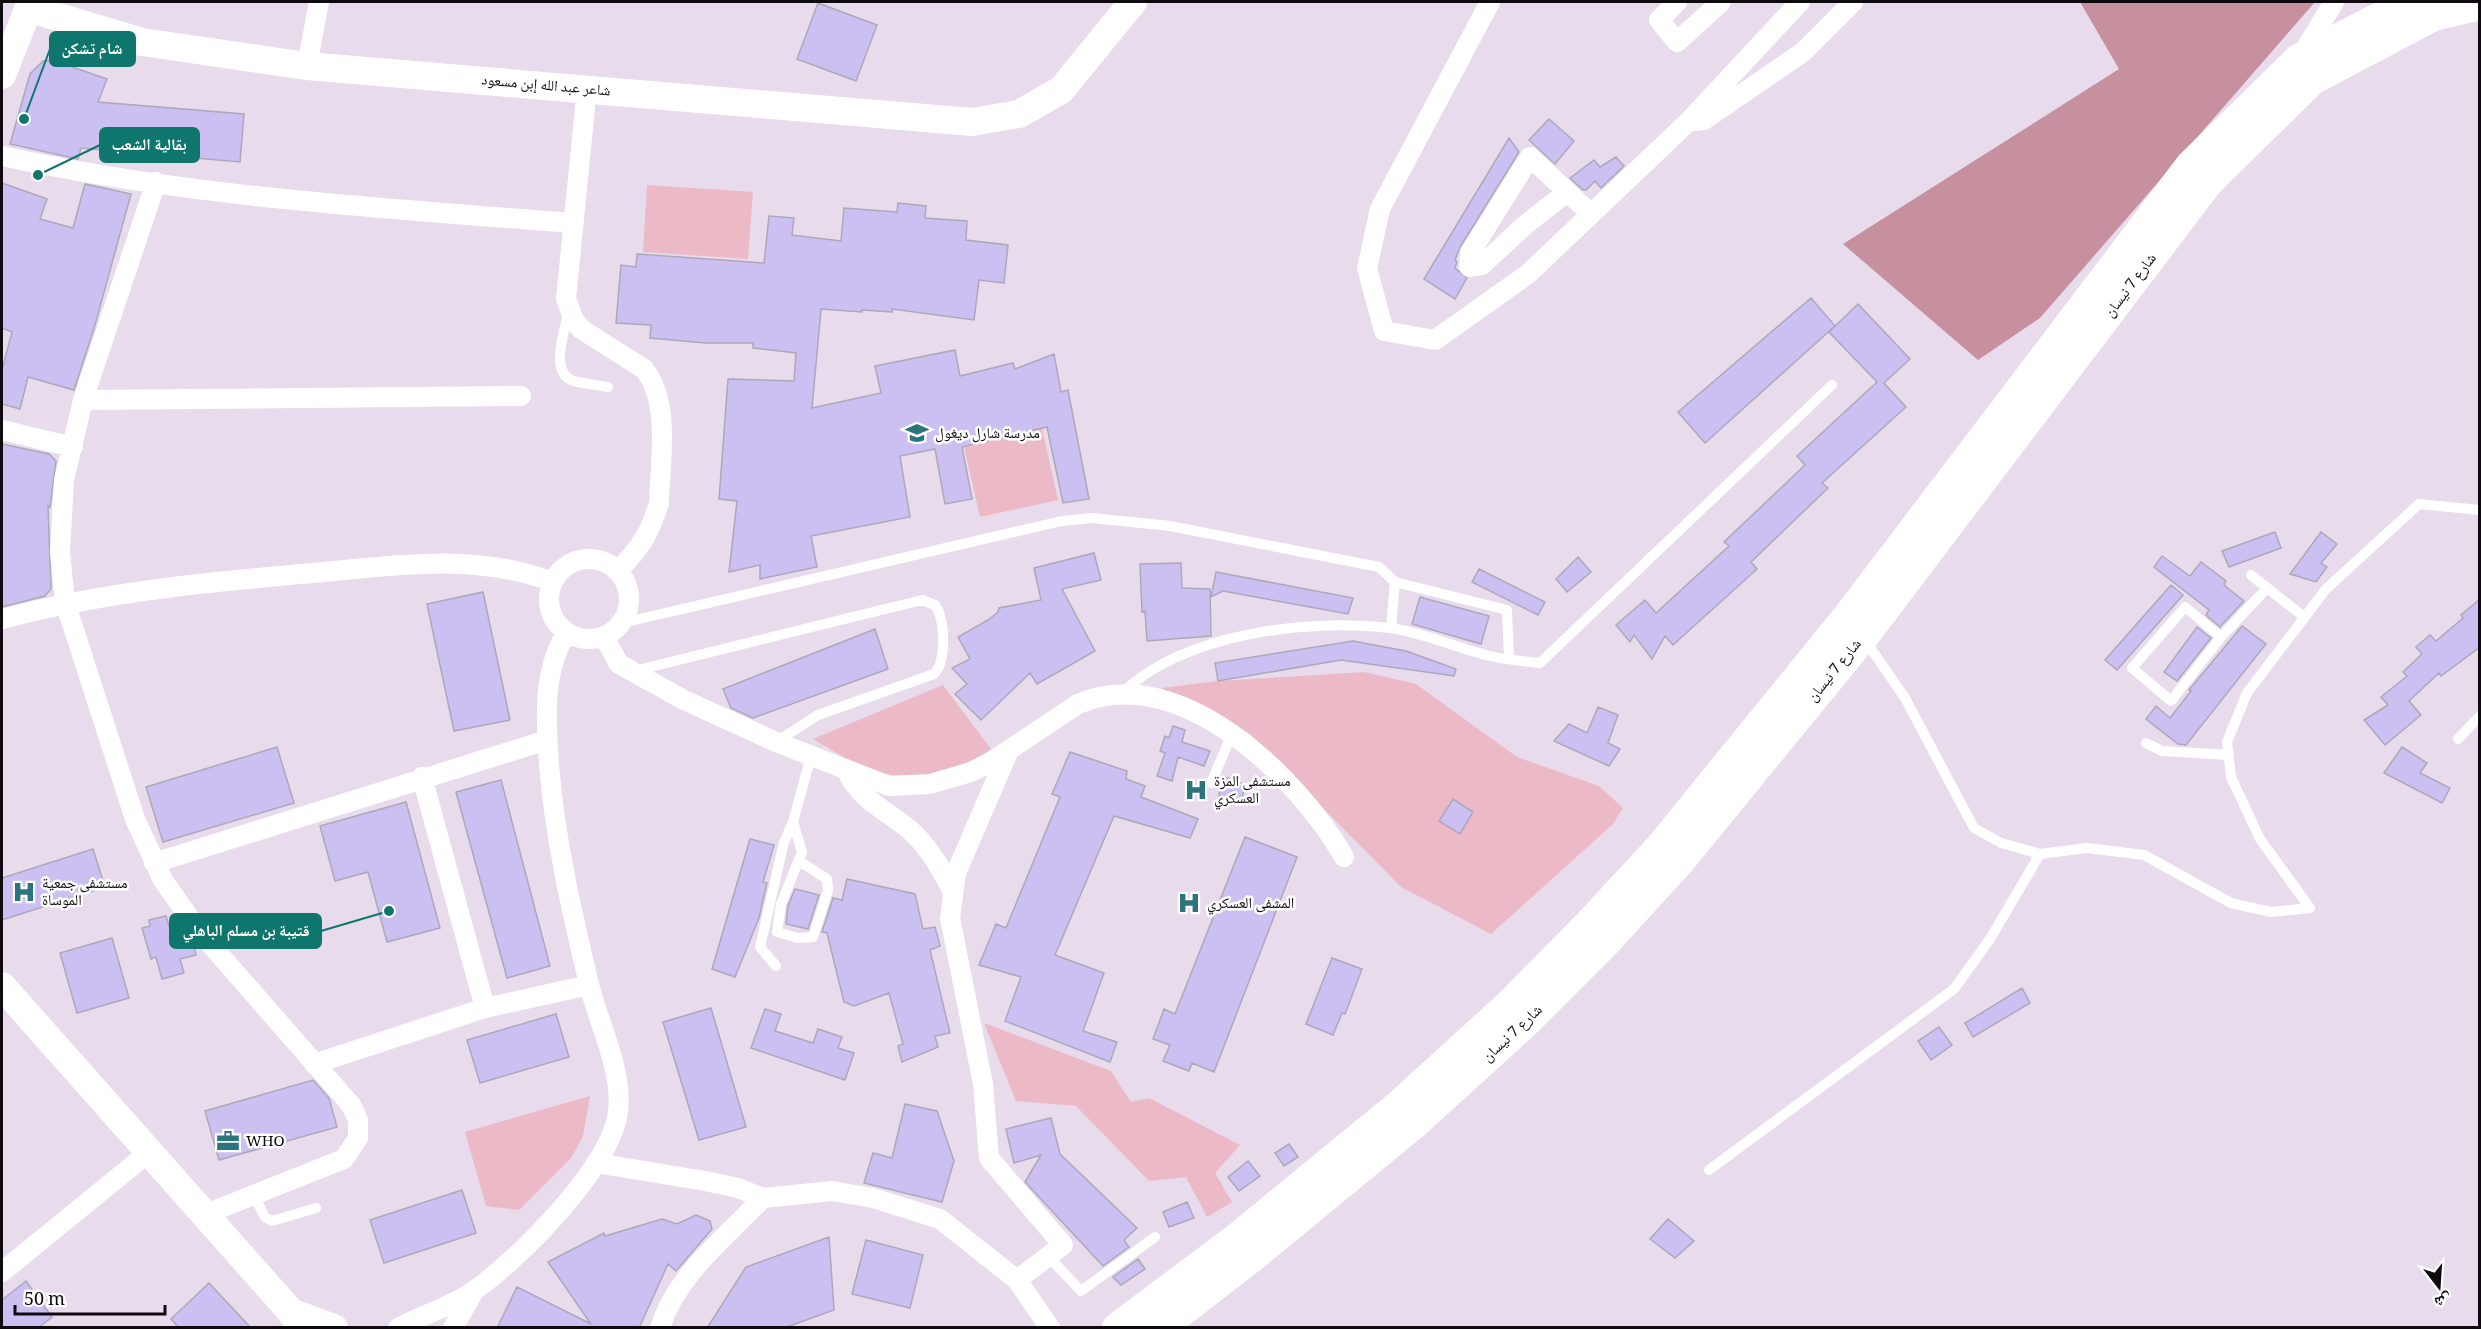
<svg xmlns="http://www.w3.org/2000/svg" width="2481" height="1329" font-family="Georgia,'Noto Naskh Arabic',serif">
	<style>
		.green { fill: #ecbac6 }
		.forest { fill: #c7909e }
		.building { fill: #cbc0f1; stroke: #aca8ba; stroke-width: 1.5 }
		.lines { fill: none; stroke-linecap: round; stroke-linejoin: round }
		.lane { stroke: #fff; stroke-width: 10 }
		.street { stroke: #fff; stroke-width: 20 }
		.secondary { stroke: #fff; stroke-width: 28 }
		.primary { stroke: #fff; stroke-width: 32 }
		.labels { text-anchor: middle; stroke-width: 5; stroke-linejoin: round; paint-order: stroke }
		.street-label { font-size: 15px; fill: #0e0a10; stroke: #fff }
		.poi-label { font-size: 15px; fill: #0e0a10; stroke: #fff; text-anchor: start }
		.leader { fill: none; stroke: #0f766e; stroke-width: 2 }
		.callout-dot { fill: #0f766e; stroke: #fff; stroke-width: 2 }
		.callout { fill: #0f766e; stroke: #0f766e; stroke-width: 2 }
		.callout-label { font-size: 16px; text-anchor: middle; font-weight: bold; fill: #fff }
	</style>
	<rect width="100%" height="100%" fill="#e8dbec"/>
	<!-- green -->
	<path class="green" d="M647,185L753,192L748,259L643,252Z
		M1042,428L1058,500L980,517L964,447Z
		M1364,672L1416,684L1517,757L1599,786L1623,808L1613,824L1491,934L1401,887L1249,733L1161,688L1218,681Z
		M943,685L991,749L964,766L912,778L867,771L813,739Z
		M984,1023L1111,1071L1131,1102L1149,1098L1240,1145L1215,1173L1232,1202L1207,1217L1186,1177L1149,1181L1076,1106L1016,1101Z
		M590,1096L583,1136L571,1158L519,1210L486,1206L465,1132Z"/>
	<!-- forest -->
	<path class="forest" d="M2080,2H2315L2040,318L1978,360L1843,244L2119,69Z"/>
	<!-- building -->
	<path class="building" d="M818,3L877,25L856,81L797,59Z
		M52,60L107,79L98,102L244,114L240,162L81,148L78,159L10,144L30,74L43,61Z
		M1549,119L1574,141L1555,164L1529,140Z
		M1509,138L1519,152L1460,247L1455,260L1457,262L1455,268L1467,278L1455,299L1424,279Z
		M1616,157L1624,166L1601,188L1595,181L1586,190H1583L1570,178L1594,160L1600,167Z
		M2,183L47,199L40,219L73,228L85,184L131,194L95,325L74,390L28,377L20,409L2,404V370L12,332L2,328Z
		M898,203L926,206L925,218L967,221L966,240L1008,245L1004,283L979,280L974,320L892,309V312L862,310V312L821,309L812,408L881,393L875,366L955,350L960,376L1013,363L1015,369L1054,354L1061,392L1068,390L1089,499L1063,503L1047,427L962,447L972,499L945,504L935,449L900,456L910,517L811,536L817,567L760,579V565L729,572L737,501L719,499L728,379L794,381L796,353L753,348V343H706L650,338L651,325L616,323L621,265L636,267L637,254L764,263L769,216L794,218L792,235L841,241L844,208L897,212Z
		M1811,298L1835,326L1705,443L1678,412Z
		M1858,304L1910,359L1884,383L1906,407L1822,483L1828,488L1751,562L1757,569L1673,645L1665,636L1652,659L1634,635L1630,642L1616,625L1645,600L1656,613L1729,546L1724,542L1805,465L1797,456L1877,382L1829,332Z
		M2,444L49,454L56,461L50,507L48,506L51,589L45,596L2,607Z
		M2275,532L2281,548L2229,567L2222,551Z
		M2321,532L2337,544L2321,563L2327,567L2316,582L2290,574Z
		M1094,553L1101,580L1062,589L1095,651L1037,684L1030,673L981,720L955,694L967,684L952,668L970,659L958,637L988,620L998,612L999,608L1041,600L1034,568Z
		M2162,556L2190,576L2201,562L2226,581L2224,585L2244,601L2220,627L2206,615L2209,610L2154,567Z
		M1578,557L1591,572L1567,592L1556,579Z
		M1181,563L1182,588L1210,589L1211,636L1147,641L1145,611L1142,612L1140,564Z
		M1479,569L1545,602L1538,615L1472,582Z
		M1216,572L1353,598L1348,614L1223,591L1211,597Z
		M2171,585L2183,595L2117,670L2105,660Z
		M483,592L510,720L454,731L427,604Z
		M1420,597L1489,616L1481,644L1412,624Z
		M2480,599V647L2441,676L2439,673L2409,701L2421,715L2385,745L2364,720L2388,705L2381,697L2407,676L2403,672L2422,654L2416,647L2430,635L2436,641L2463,618L2461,615Z
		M2242,626L2266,644L2186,745L2178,744L2146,719L2156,706L2170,718L2191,691L2189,690Z
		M2197,627L2211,638L2177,681L2164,672Z
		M875,629L888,669L753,718L731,708L723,689Z
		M1353,641L1406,651L1456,669L1454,676L1341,660L1218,681L1215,663Z
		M1598,707L1618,715L1608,743L1620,749L1609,766L1554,741L1569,724L1587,733Z
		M1173,726L1185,730L1182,742L1210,751L1204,766L1178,757L1172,781L1157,776L1165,753L1160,751L1165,736L1169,738Z
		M277,747L294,803L163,842L146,787Z
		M2402,747L2427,763L2420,773L2450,788L2442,803L2384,773Z
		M1070,752L1127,771L1126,779L1145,786L1141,797L1198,819L1190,838L1114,816L1055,955L1104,973L1083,1031L1117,1042L1110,1062L1005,1021L1021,977L979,965L996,924L1006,928L1060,797L1052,794Z
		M1222,776L1246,785L1240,803L1219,796Z
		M501,780L550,966L507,978L456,792Z
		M1453,799L1473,812L1460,834L1439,821Z
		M406,802L440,928L387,942L368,872L335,881L320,826Z
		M1245,837L1297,857L1214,1072L1192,1063L1189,1071L1163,1061L1170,1045L1153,1039L1164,1009L1175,1014Z
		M750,839L774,845L763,882L767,883L759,918L735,977L712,969Z
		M93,849L105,887L2,920V878Z
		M847,879L915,894L923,929L935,927L940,946L930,950L950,1033L935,1036L938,1047L902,1062L898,1046L903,1044L889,993L854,1006L844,1002L827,933L822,932L833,898L842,900Z
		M795,889L819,895L808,929L786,924L788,906Z
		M166,916L169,926L178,923L192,941L196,955L180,959L184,973L162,979L156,957L151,959L142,928L150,926L149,920Z
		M112,938L129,998L77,1013L60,953Z
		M1332,958L1362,969L1345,1014L1342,1013L1333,1035L1306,1024Z
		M2022,988L2030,1003L1973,1037L1965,1023Z
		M711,1008L746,1127L699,1140L663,1022Z
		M765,1009L781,1014L775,1031L813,1043L818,1029L842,1037L838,1048L854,1053L845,1080L751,1048Z
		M556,1014L569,1057L480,1083L467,1040Z
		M1939,1027L1952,1045L1931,1060L1918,1041Z
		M313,1080L329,1098L337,1127L219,1160L205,1111Z
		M905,1104L937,1111L954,1161L942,1202L864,1183L873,1153L892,1158Z
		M1051,1118L1060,1154L1137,1228L1124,1240L1129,1247L1103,1266L1025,1182L1041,1155L1014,1163L1006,1129Z
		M1289,1144L1298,1157L1284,1166L1275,1153Z
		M1248,1161L1260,1176L1239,1191L1228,1177Z
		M462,1190L476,1233L384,1263L370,1220Z
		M1187,1202L1194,1218L1169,1227L1163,1212Z
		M696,1215L710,1221L712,1229L676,1271L668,1264L639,1328H497L517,1287L591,1324L548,1262L604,1233L605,1236L662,1219L677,1224Z
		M1668,1219L1694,1241L1675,1258L1650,1239Z
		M829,1237L834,1310L784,1328H707L746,1267Z
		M866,1240L923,1255L910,1308L852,1294Z
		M1138,1259L1145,1269L1121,1285L1113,1277Z
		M26,1281L52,1317L38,1328H2V1300Z
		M209,1283L251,1328H179L171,1319Z"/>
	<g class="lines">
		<!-- lane -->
		<path class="lane" d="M568,313C565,330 550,370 571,380C582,384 597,385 608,387
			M2251,575L2304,617
			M1395,582L1507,610L1509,659
			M622,623L1062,521L1092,518L1170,526L1379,567L1395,582L1391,628
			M2221,637L2185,607L2132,668L2171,701L2221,637L2267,588
			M1865,640L1905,698L1974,828L2001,843L2040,854L2087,848L2144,855L2231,903L2271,912L2310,908L2260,839L2231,777L2227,742L2247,693L2326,589L2419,504L2480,510
			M634,671L922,600L935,605C945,619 947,661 934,674L818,715L776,742
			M1122,693C1183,634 1307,618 1389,628C1423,632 1456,648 1490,656C1506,660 1523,661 1540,663L1832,385
			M2458,739L2480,716
			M2146,743L2162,751L2229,755
			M1211,783L1232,734
			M799,861L827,879L828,890L813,937L798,938L777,932L781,904L802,852L793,822L811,756
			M776,966L760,947L784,842L793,822
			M1709,1170L1954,989L1990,939L2040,854
			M253,1194L265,1217L272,1221L316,1208
			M1048,1256L1081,1291L1155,1237"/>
		<!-- street -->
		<path class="street" d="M1490,2L1380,209L1367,268L1384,331L1435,340L1528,274L1688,122L1800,2
			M1677,2L1659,20L1677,42L1721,2
			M2301,56L2334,2
			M307,66L319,2
			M587,88L566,299L574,320L581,329L644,369C671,402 660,462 659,503C651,531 639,551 617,571
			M1694,121L1704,120L1803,52L1853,2
			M2,156C189,197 382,208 573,223
			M156,182L83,400L64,480L60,552L65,602L135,819L163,880L198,930L351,1105L358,1120V1138L344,1159L203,1215
			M1567,192L1524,226L1482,265L1469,267L1470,253L1530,157L1591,214
			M83,400L521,396
			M2,430L73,447
			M549 599a40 40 0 1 1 80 0a40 40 0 1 1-80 0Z
			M2,619C103,592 208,582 313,573C392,566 476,552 552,582
			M604,637L619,664L684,700L776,742L889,786L930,784L971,772L991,762L1078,704C1179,660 1298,777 1344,857
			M1009,750L956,873L950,918L983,1084L989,1158L1063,1245L1017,1280
			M846,769C858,798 882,808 905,826C927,843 940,867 952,890
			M422,777L485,1008
			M154,863L547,740
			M314,1064L485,1008L589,985
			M596,1163L705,1181L738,1188L763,1198L832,1191L873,1198L940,1219L1017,1280L1050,1328
			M2,1272L148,1153
			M398,1328C422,1315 453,1306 475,1290C520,1258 611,1167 618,1112C623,1070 599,1025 589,984C572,913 555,839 549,765C546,719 542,674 566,633
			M453,1328L474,1291
			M660,1328C676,1275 726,1237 763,1198"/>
		<!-- secondary -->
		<path class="secondary" d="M28,8L142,42L307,66L972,122L1019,114L1061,90L1133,2
			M2,75L31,2
			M2,986L291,1312L302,1328
			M291,1312L334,1328"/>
		<!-- primary -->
		<path class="primary" d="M1118,1328L1237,1239L1399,1106L1510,1005L1589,925L1662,846L1849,616L2191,166L2299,60L2411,2
			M1159,1328L1251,1257L1414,1123L1526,1021L1606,941L1679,861L1863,636L2208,181L2312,79L2433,15L2480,4"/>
	</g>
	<!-- icons -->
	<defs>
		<g id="school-bare" transform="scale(1.8)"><path d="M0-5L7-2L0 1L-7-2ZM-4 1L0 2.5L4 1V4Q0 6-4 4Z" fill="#2b747c" stroke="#fff" stroke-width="2.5" paint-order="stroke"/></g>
		<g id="hospital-bare" transform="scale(1.8)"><path d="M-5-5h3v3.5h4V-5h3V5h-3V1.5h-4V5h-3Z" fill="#2b747c" stroke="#fff" stroke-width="2.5" paint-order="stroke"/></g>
		<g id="office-bare" transform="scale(1.8)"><path d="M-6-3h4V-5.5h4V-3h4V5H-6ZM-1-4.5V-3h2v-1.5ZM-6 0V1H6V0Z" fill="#2b747c" stroke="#fff" stroke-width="2.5" paint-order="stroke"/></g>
	</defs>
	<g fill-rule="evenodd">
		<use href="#school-bare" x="917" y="433"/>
		<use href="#hospital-bare" x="1196" y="790"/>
		<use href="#hospital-bare" x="24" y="892"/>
		<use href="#hospital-bare" x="1189" y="903"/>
		<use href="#office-bare" x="228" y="1141"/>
	</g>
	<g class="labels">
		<!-- street labels -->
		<g class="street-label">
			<text transform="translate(546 85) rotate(5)" y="5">شاعر عبد الله إبن مسعود</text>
			<text transform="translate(2130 285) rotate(-53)" y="5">شارع 7 نيسان</text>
			<text transform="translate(1834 670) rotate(-51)" y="5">شارع 7 نيسان</text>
			<text transform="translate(1512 1033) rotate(-43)" y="5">شارع 7 نيسان</text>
		</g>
		<!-- poi labels -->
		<g class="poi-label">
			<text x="935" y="438">مدرسة شارل ديغول</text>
			<text x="1214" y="786">مستشفى المزة<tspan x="1214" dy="17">العسكري</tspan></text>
			<text x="42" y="888">مستشفى جمعية<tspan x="42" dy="17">الموساة</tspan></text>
			<text x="1207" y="908">المشفى العسكري</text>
			<text x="246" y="1146">WHO</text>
		</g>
	</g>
	<!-- callouts -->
	<path class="leader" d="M24 119L50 49M38 175L100 145M389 911L321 931"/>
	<g class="callout-dot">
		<circle cx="24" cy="119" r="6"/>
		<circle cx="38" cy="175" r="6"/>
		<circle cx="389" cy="911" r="6"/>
	</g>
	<g class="callout">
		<rect x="50" y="32" width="85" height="34" rx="6"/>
		<rect x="100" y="128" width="99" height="34" rx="6"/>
		<rect x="170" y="914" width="151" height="34" rx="6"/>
	</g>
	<g class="callout-label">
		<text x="92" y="54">شام تشكن</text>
		<text x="149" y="150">بقالية الشعب</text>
		<text x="246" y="936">قتيبة بن مسلم الباهلي</text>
	</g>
	<!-- border -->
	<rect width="2481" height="1329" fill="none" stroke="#0e0a10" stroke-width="6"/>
	<!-- north arrow -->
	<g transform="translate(2439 1287) rotate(163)" stroke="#ffffff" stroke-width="4.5" paint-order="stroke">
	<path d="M0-4.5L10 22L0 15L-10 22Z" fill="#0e0a10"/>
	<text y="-9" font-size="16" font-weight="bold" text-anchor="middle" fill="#0e0a10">ش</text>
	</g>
	<!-- scale -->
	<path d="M15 1305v9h150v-9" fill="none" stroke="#0e0a10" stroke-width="3"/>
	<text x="24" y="1305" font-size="18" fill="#0e0a10" stroke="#ffffff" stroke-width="4.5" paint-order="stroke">50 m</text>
</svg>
